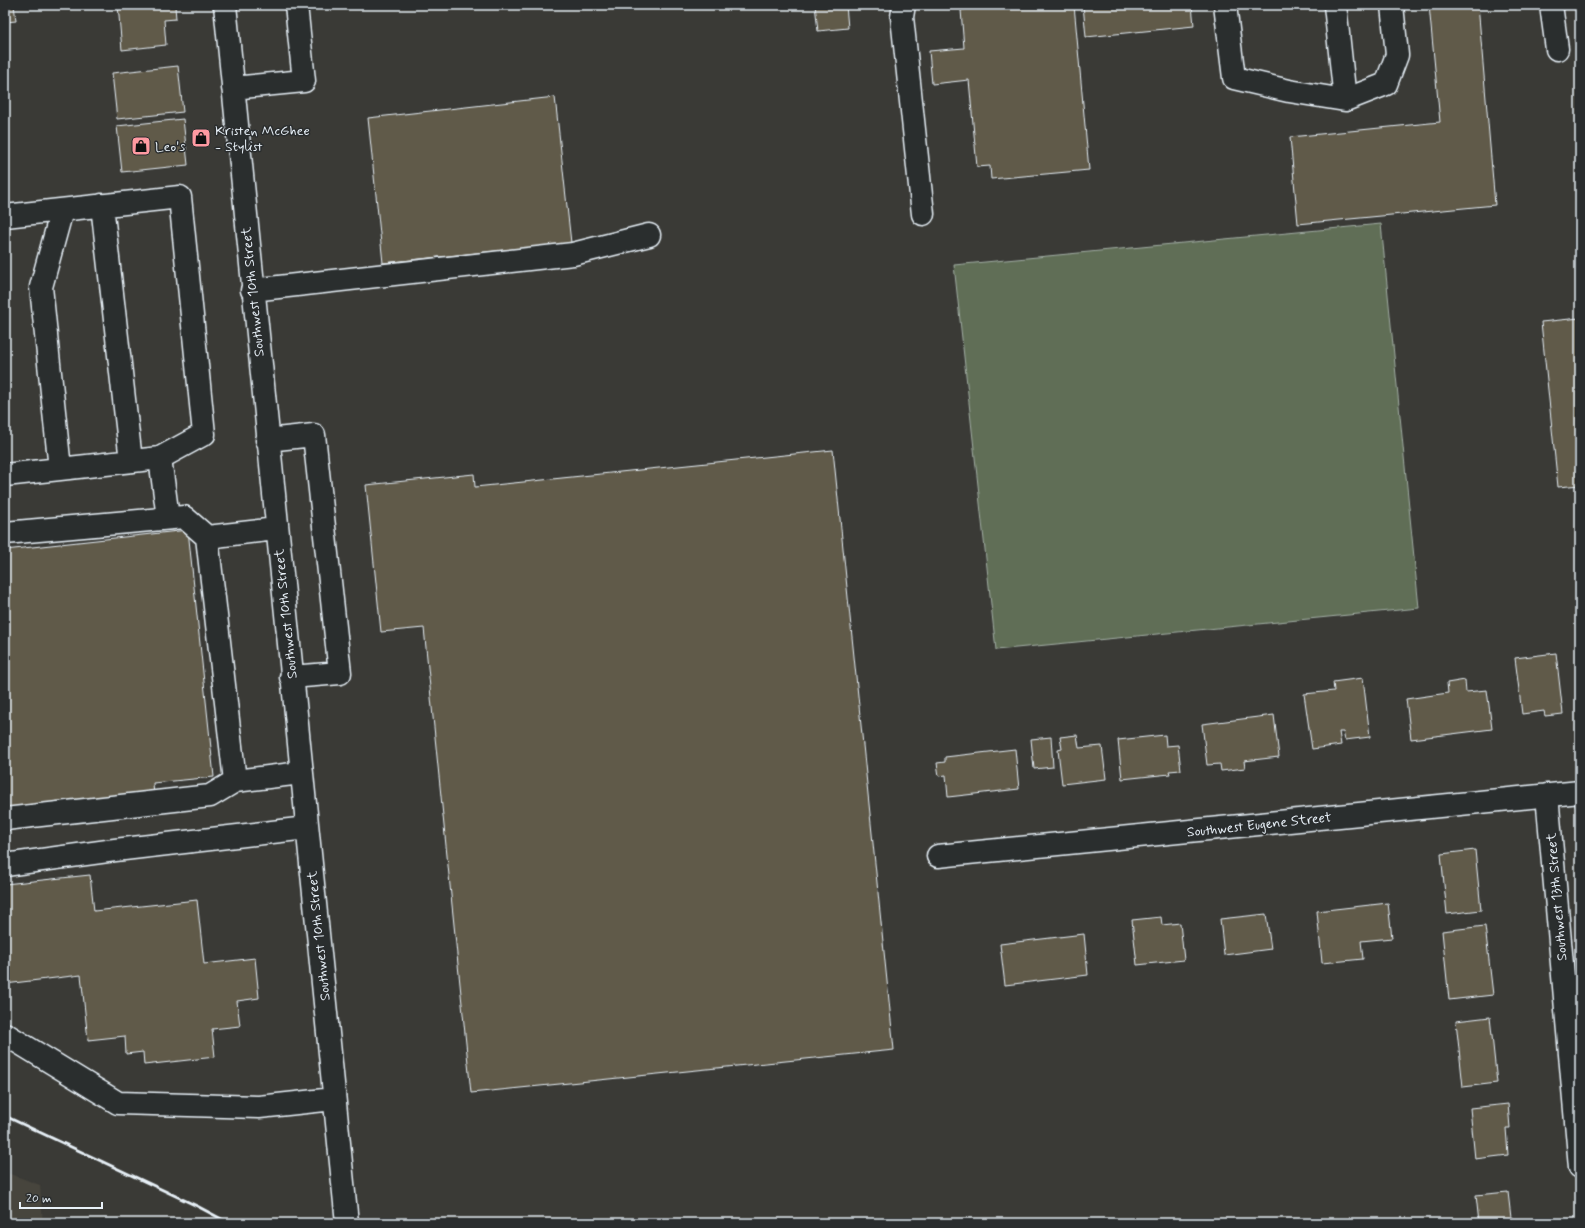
<svg xmlns="http://www.w3.org/2000/svg" width="1585" height="1228" font-family="Mynerve,sans-serif">
	<style>
		.built { fill: #46443c }
		.green { fill: #606e56; stroke: #a4b0a7 }
		.building { fill: #615a4a; stroke: #e8f1f8 }
		.lines { fill: none; stroke-linecap: round; stroke-linejoin: round }
		.minor-casing { stroke: #e8f1f8; stroke-width: 25 }
		.minor { stroke: #2a2d2e; stroke-width: 22 }
		.rail { stroke: #e8f1f8; stroke-width: 3 }
		.labels { text-anchor: middle; stroke-width: 3; stroke-linejoin: round; paint-order: stroke }
		.poi-label { font-size: 14px; fill: #e8f1f8; stroke: #2a2d2e; text-anchor: start }
		.street-label { font-size: 14px; fill: #e8f1f8; stroke: #2a2d2e }
	</style>
	<rect width="100%" height="100%" fill="#3a3a36"/>
	<filter id="ink" filterUnits="userSpaceOnUse"><feTurbulence type="fractalNoise" baseFrequency=".025" numOctaves="2"/><feDisplacementMap in="SourceGraphic" scale="8" xChannelSelector="R" yChannelSelector="G"/><feConvolveMatrix kernelMatrix="1 2 1 2 8 2 1 2 1" color-interpolation-filters="sRGB"/></filter>
	<g filter="url(#ink)">
		<!-- built -->
		<path class="built" d="M5,1172L40,1185L43,1223H5Z"/>
		<!-- green -->
		<path class="green" d="M1381,224L1419,608L996,650L954,265Z"/>
		<!-- building -->
		<path class="building" d="M5,5H14L16,21L5,22Z
			M118,5H181L175,6L176,19L164,20L166,45L122,50Z
			M815,5H846L848,28L818,31Z
			M1014,5H1074L1089,170L991,179L990,166L977,167L969,80L932,84L929,51L964,48L961,10Z
			M1083,5H1192L1194,26L1086,37Z
			M1429,5H1478L1495,205L1298,224L1290,137L1440,122Z
			M1580,39V61H1577L1575,40Z
			M178,66L183,112L117,119L112,73Z
			M555,97L571,243L383,263L368,118Z
			M183,119L188,165L122,172L117,126Z
			M1580,318V485L1558,487L1541,322Z
			M833,450L894,1050L471,1093L424,628L381,632L366,485L474,474L475,487Z
			M188,530L214,777L153,783L154,797L5,812V550Z
			M1556,653L1563,714L1545,716L1544,711L1522,714L1515,658Z
			M1363,678L1370,737L1345,740L1343,732H1339L1341,745L1312,749L1304,694L1334,691L1333,682Z
			M1465,680L1466,692L1487,690L1492,729L1411,739L1406,699L1448,693L1447,683Z
			M1274,715L1279,757L1244,761L1245,768L1221,771L1220,764L1207,765L1202,724Z
			M1077,735L1079,748L1102,746L1106,779L1062,784L1058,750L1062,749L1060,737Z
			M1165,735L1166,746L1178,745L1181,770L1169,771L1170,774L1122,779L1118,740Z
			M1051,737L1053,767L1034,769L1031,739Z
			M1015,749L1019,789L948,797L946,775L939,776L937,763L945,762V757Z
			M1475,850L1481,910L1447,914L1441,854Z
			M90,875L94,911L197,900L204,964L255,958L259,998L237,1001L240,1026L212,1029L215,1057L144,1065L143,1052L126,1054L125,1036L88,1040L81,975L5,984V884Z
			M1388,903L1392,938L1361,941L1363,959L1322,963L1317,911Z
			M1266,914L1271,949L1224,955L1220,919Z
			M1161,917L1162,925L1180,923L1184,960L1137,965L1132,920Z
			M1485,926L1493,995L1449,1000L1442,931Z
			M1084,934L1088,975L1005,985L1000,944Z
			M1490,1017L1497,1083L1463,1087L1456,1021Z
			M1508,1104L1510,1128H1506L1508,1155L1475,1159L1470,1108Z
			M1508,1192L1511,1218H1513L1514,1223H1479L1476,1195Z"/>
		<g class="lines">
			<!-- minor casing -->
			<g class="minor-casing">
				<path id="minor" d="M225,5L347,1223
					M904,5L902,17L923,214
					M1225,5L1234,78L1289,91L1345,100L1386,84L1397,55L1392,5
					M1335,5L1345,100
					M1551,5L1557,49
					M233,88L304,81L296,5
					M102,205L131,461
					M5,216L180,197L204,434L160,458L5,475
					M252,290L573,254L649,235
					M267,440L314,435L340,673L291,677
					M160,458L168,518
					M60,469L41,287L62,210
					M5,533L184,517L207,537L276,529
					M207,537L235,781
					M1547,795L1580,1167
					M5,819L210,796L235,781L301,773
					M938,856L1580,792
					M5,865L115,850L307,828
					M5,1034L118,1103L259,1107L334,1099"/>
			</g>
			<!-- minor -->
			<use href="#minor" class="minor"/>
			<!-- rail -->
			<path class="rail" d="M5,1116L197,1206L229,1223"/>
		</g>
	</g>
	<!-- icons -->
	<defs>
		<g id="shop-square" transform="scale(1)"><rect x="-9" y="-9" width="18" height="18" rx="4" fill="#ff9aa2" stroke="#2a2d2e"/><path d="M-5-2.5h2.3a2.7 3.5 0 0 1 5.4 0H5L5.5 6h-11ZM-1.5-2.5h3a1.5 2.3 0 0 0-3 0Z" fill="#111"/></g>
	</defs>
	<g fill-rule="evenodd">
		<use href="#shop-square" x="201" y="138"/>
		<use href="#shop-square" x="141" y="146"/>
	</g>
	<g class="labels">
		<!-- poi labels -->
		<g class="poi-label">
			<text x="215" y="135">Kristen McGhee<tspan x="215" dy="16">- Stylist</tspan></text>
			<text x="155" y="151">Leo's</text>
		</g>
		<!-- street labels -->
		<g class="street-label">
			<text transform="translate(252 292) rotate(-96)" y="5">Southwest 10th Street</text>
			<text transform="translate(285 614) rotate(-96)" y="5">Southwest 10th Street</text>
			<text transform="translate(1259 824) rotate(-6)" y="5">Southwest Eugene Street</text>
			<text transform="translate(1556 897) rotate(-95)" y="5">Southwest 13th Street</text>
			<text transform="translate(318 936) rotate(-96)" y="5">Southwest 10th Street</text>
		</g>
	</g>
	<!-- margin -->
	<rect width="1585" height="1228" fill="none" stroke="#2a2d2e" stroke-width="20"/>
	<rect x="10" y="10" width="1565" height="1208" fill="none" stroke="#e8f1f8" stroke-width="1.5" filter="url(#ink)"/>
	<!-- scale -->
	<path d="M20 1202v6h82v-6" fill="none" stroke="#e8f1f8" stroke-width="2"/>
	<text x="26" y="1202" font-size="12" fill="#e8f1f8" stroke="#2a2d2e" stroke-width="3" paint-order="stroke">20 m</text>
</svg>
